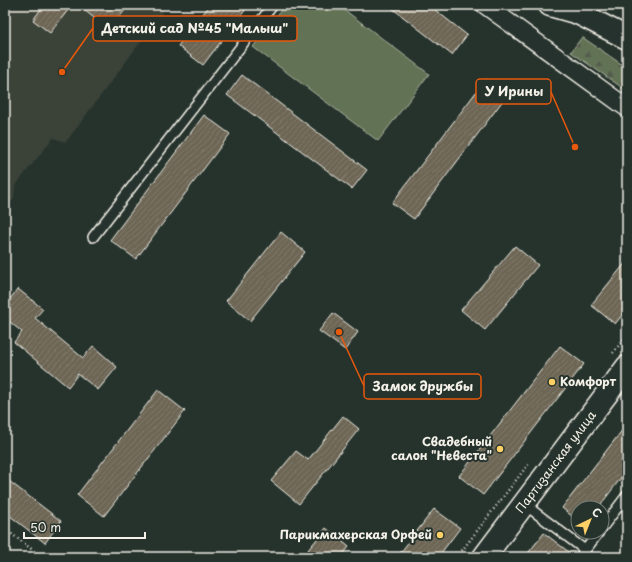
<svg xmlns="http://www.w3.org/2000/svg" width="632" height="562" font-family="'Playpen Sans',sans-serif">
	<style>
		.built { fill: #3b4239 }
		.green { fill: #627254; stroke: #abb29e }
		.forest { fill: url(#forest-firs); stroke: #abb29e }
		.building { fill: url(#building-hatch); stroke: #f4f1e8 }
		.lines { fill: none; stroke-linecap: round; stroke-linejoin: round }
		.lane-casing { stroke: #f4f1e8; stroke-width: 12 }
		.street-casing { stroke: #f4f1e8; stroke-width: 20 }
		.secondary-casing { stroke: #f4f1e8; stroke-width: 25 }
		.path { stroke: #f4f1e8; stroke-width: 2.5; stroke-dasharray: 1 3; stroke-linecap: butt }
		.lane { stroke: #26332d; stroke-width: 9 }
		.street { stroke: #26332d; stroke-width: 17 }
		.secondary { stroke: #26332d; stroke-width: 22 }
		.poi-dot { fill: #ffd166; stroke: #26332d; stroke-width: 1.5 }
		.labels { text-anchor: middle; stroke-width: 4; stroke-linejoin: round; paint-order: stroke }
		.poi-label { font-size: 12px; font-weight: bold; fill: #f4f1e8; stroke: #26332d; text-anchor: end }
		.street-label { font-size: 12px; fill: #f4f1e8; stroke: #26332d }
		.leader { fill: none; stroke: #e8590c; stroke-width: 1.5 }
		.callout-dot { fill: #e8590c; stroke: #26332d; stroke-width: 1.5 }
		.callout { fill: #26332d; stroke: #e8590c; stroke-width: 1.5 }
		.callout-label { font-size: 13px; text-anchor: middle; font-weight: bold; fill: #f4f1e8 }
	</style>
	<defs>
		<pattern id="forest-firs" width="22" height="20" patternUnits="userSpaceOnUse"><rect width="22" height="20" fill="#627254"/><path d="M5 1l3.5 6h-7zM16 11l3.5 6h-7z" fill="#545b4c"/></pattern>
		<pattern id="building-hatch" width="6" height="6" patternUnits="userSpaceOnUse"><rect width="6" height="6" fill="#6d6655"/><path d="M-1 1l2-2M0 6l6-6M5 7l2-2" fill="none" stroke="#827c6d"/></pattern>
	</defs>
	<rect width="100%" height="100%" fill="#26332d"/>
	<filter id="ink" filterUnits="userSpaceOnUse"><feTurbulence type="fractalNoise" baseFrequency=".025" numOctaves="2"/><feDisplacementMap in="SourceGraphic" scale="8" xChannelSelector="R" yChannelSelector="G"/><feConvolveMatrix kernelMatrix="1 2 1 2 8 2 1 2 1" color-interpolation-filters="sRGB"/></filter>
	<g filter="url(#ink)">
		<!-- built -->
		<path class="built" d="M5,5H168L66,142L53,138L15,186L14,199L5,208Z"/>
		<!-- green -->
		<path class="green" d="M285,5H338L429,74L378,141L253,47Z"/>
		<!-- forest -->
		<path class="forest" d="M582,37L627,68V91L571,52Z"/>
		<!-- building -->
		<path class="building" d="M44,5H72L50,33L33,20Z
			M78,5H118L125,10L109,30Z
			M210,5H249L203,65L178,46Z
			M388,5H429L467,35L452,55Z
			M242,75L367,170L352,189L227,95Z
			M486,79L507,95L414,219L392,203Z
			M204,115L230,134L136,259L110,240Z
			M281,232L305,252L250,321L226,301Z
			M515,246L538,265L485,330L461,310Z
			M627,261V309L615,324L591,305Z
			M18,289L43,309L35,318L83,358L93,346L117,367L98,390L78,374L68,387L14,342L22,332L5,318V305Z
			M333,313L358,332L345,350L319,331Z
			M560,346L584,364L483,495L459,476Z
			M158,390L185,411L104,516L77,495Z
			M343,416L359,429L299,504L271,481L296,451L308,460Z
			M627,424V470L598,508H578V521L562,508Z
			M5,478L61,521L45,543L5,512Z
			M434,509L460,528L438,557H397Z
			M326,528L349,547L341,557H316L308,550Z
			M544,533L574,556V557H525Z"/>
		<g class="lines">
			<!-- lane casing -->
			<g class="lane-casing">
				<path id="lane" d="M93,237L273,5
					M524,504L585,550
					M602,528L627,495
					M580,557L599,532"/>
			</g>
			<!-- street casing -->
			<g class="street-casing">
				<path id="street" d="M485,5L627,108"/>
			</g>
			<!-- secondary casing -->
			<g class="secondary-casing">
				<path id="secondary" d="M550,5L578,13L627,38
					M484,557L627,367"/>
			</g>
			<!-- path -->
			<path class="path" d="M613,353L627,335
				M5,529L42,557
				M457,557L530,462"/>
			<!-- lane -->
			<use href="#lane" class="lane"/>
			<!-- street -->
			<use href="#street" class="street"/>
			<!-- secondary -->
			<use href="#secondary" class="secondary"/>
		</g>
	</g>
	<!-- markers -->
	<g class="poi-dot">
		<circle cx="552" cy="382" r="4"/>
		<circle cx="500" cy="449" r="4"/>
		<circle cx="440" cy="535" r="4"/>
	</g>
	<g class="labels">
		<!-- poi labels -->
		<g class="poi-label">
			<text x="560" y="386" text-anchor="start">Комфорт</text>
			<text x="492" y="446">Свадебный<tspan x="492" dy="14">салон "Невеста"</tspan></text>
			<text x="432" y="539">Парикмахерская Орфей</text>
		</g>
		<!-- street labels -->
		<g class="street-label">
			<text transform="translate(556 462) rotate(-53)" y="4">Партизанская улица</text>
		</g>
	</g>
	<!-- callouts -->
	<path class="leader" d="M62 72L93 28M575 147L551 92M339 332L364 386"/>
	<g class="callout-dot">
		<circle cx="62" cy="72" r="4"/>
		<circle cx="575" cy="147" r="4"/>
		<circle cx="339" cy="332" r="4"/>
	</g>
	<g class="callout">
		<rect x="93" y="16" width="204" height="25" rx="4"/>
		<rect x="476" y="79" width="75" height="25" rx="4"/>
		<rect x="364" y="374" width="117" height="25" rx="4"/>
	</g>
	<g class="callout-label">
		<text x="195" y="33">Детский сад №45 "Малыш"</text>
		<text x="514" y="96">У Ирины</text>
		<text x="423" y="391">Замок дружбы</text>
	</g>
	<!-- margin -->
	<rect width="632" height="562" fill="none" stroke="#26332d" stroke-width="20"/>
	<rect x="10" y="10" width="612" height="542" fill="none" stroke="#f4f1e8" stroke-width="1.5" filter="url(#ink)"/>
	<!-- north arrow -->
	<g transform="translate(590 520) rotate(43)"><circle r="19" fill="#26332d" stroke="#787f78"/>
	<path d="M0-3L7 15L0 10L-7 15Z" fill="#ffd166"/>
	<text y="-6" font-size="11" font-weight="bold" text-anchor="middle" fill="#f4f1e8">С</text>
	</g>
	<!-- scale -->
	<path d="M24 532v6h121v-6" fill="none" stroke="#f4f1e8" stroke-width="2"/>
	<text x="30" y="532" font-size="12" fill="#f4f1e8" stroke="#26332d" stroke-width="3" paint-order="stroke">50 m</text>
</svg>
